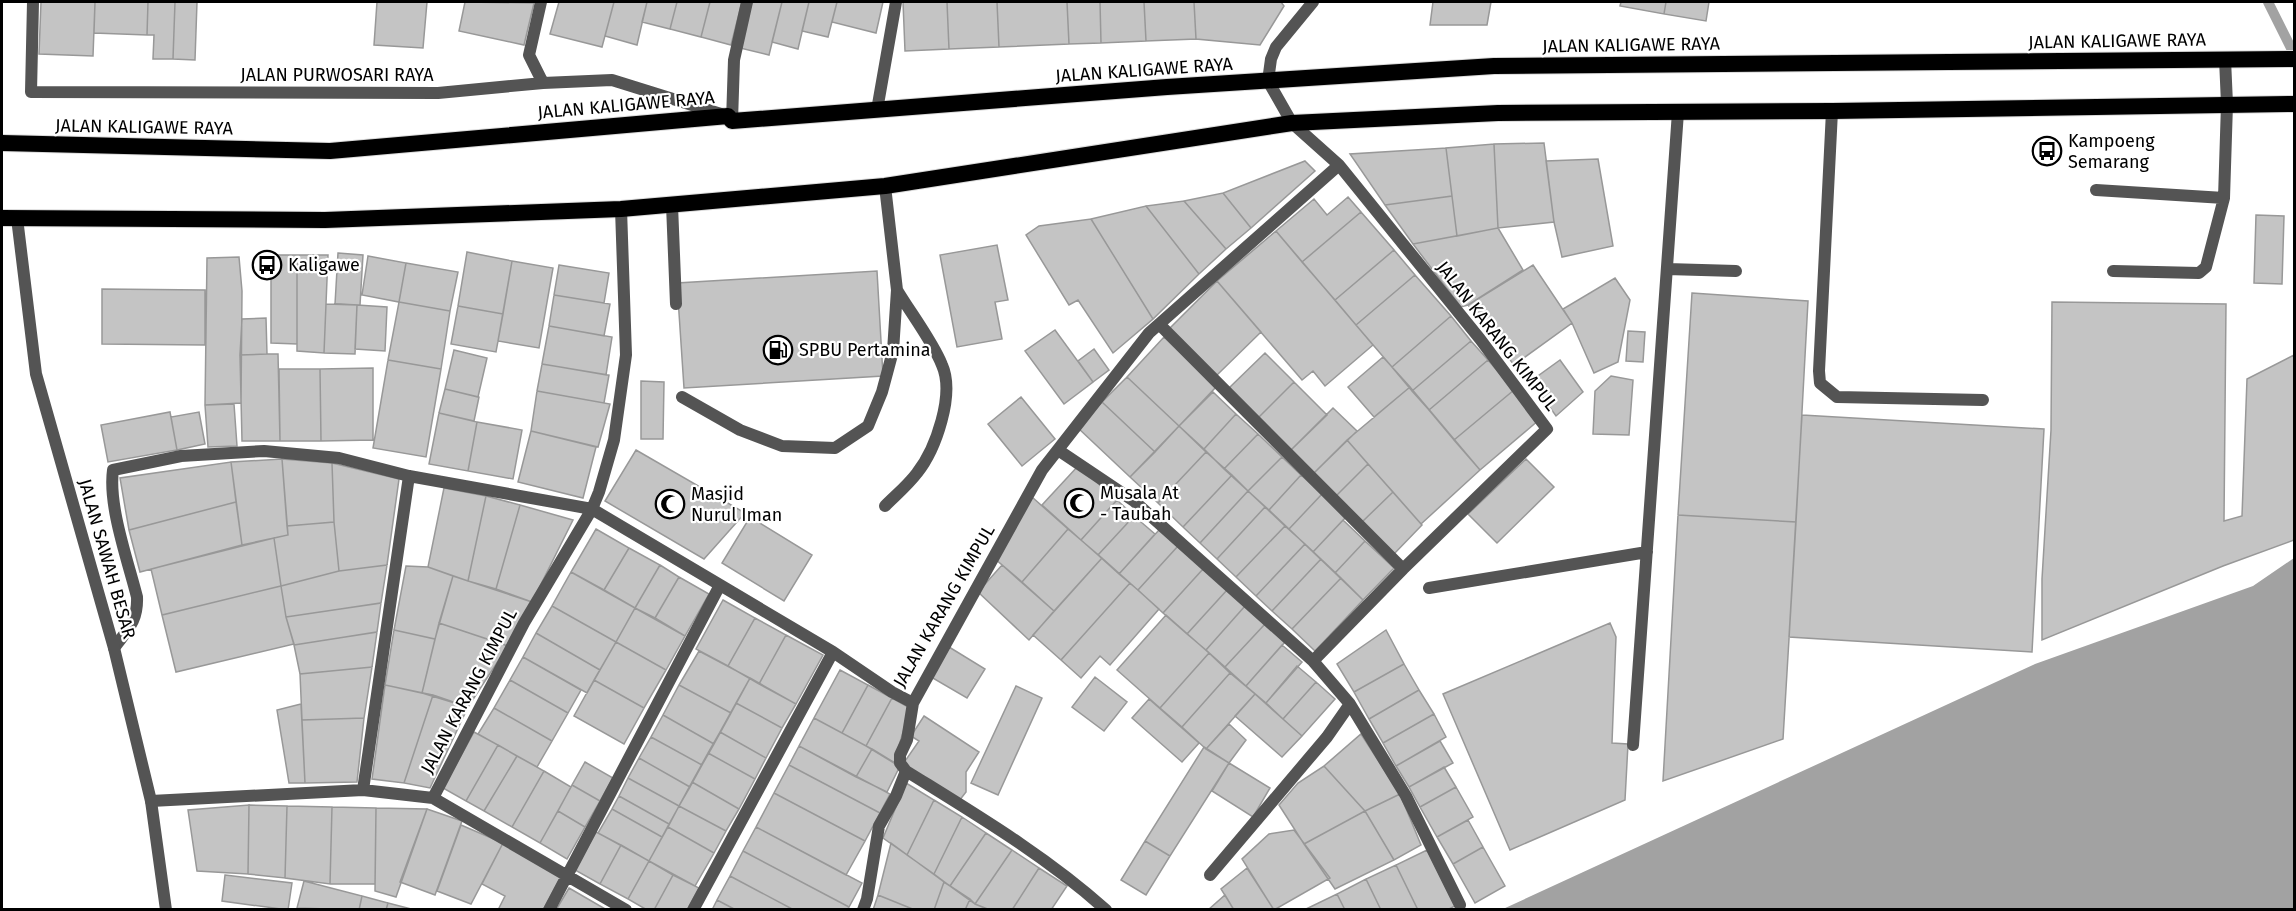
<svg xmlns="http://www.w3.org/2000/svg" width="2296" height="911" font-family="'Fira Sans',sans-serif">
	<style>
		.water { fill: #a2a2a2 }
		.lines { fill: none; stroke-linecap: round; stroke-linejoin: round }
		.stream { stroke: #a2a2a2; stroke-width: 10 }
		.building { fill: #c4c4c4; stroke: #989898; stroke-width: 1.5 }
		.trunk-casing { stroke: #dbdbdb; stroke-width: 18 }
		.service { stroke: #545454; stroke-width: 12 }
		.minor { stroke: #545454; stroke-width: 12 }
		.tertiary { stroke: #545454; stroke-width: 12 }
		.trunk { stroke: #000; stroke-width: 16 }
		.labels { text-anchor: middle; stroke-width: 4.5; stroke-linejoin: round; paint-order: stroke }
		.street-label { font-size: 18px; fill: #000; stroke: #fff }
		.poi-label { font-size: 18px; fill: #000; stroke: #fff; text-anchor: start }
	</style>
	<rect width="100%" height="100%" fill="#fff"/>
	<!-- water -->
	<path class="water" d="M2294,558V909H1503L2035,664L2253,586Z"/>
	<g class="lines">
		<!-- stream -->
		<path class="stream" d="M2268,2L2294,54"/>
	</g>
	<!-- building -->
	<path class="building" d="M41,2H95L93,56L39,54Z
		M95,2H148L147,35L94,33Z
		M148,2H175L173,59H153L154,35H147Z
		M175,2H197L195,60L173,59Z
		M377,2H427L423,48L374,45Z
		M465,2L534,3L524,45L459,31Z
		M559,2H614L602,47L550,34Z
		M614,2H647L637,45L605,36Z
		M647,2H677L670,29L642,22Z
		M677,2H710L701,37L670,29Z
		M710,2H742L731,45L701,37Z
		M752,2H782L769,55L740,48Z
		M782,2H809L798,49L772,42Z
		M809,2H837L828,37L802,31Z
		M837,2H883L876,33L832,22Z
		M903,2H947L949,49L905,51Z
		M947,2H997L999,47L949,49Z
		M997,2H1067L1069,44L999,47Z
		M1067,2H1100L1101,43L1069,44Z
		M1100,2H1144L1146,41L1101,43Z
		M1144,2H1194L1196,39L1146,41Z
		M1194,2H1281L1284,6L1260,45L1196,39Z
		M1433,2H1491L1487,25H1430Z
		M1621,2H1666L1664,14L1620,6Z
		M1666,2H1709L1706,21L1664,14Z
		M1544,143L1554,222L1498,228L1494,144Z
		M1494,144L1498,228L1457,236L1446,148Z
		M1446,148L1452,196L1385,205L1350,154Z
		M1598,159L1613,246L1562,257L1554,222L1546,161Z
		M1305,161L1315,171L1251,228L1223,193Z
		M1223,193L1251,228L1226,249L1184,201Z
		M1452,196L1457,236L1413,244L1385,205Z
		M1348,197L1361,212L1302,262L1276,231L1314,199L1327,215Z
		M1184,201L1226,249L1199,274L1146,206Z
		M1146,206L1199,274L1153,319L1091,219Z
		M1361,212L1394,250L1335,300L1302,262Z
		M2256,215L2284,216L2282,284L2254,283Z
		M1091,219L1153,319L1113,353L1078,300L1069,305L1026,235L1039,226Z
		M1498,228L1523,270L1468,305L1461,307L1413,244Z
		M1276,231L1373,345L1325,386L1313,371L1302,380L1217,281Z
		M997,245L1008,300L995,302L1002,339L957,347L940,255Z
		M1394,250L1415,275L1356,325L1335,300Z
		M467,252L512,261L503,314L458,306Z
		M338,253L363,255L360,305L335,304Z
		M271,255H297V344L271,343Z
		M297,255H328L324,353L297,351Z
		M368,256L406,263L399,302L362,295Z
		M239,257L242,291L241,403L205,405L207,258Z
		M512,261L553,268L539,348L498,341Z
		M406,263L458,272L450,311L399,302Z
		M559,265L609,273L604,303L554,295Z
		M1533,265L1572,323L1514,365L1468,305Z
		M877,271L883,376L684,388L677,283Z
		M1415,275L1451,316L1392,367L1356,325Z
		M1615,278L1630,300L1618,362L1594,373L1572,323L1563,309Z
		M1217,281L1261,332L1216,376L1169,329Z
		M102,289L205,290V345L102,344Z
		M1692,293L1808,301L1796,522L1678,515Z
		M554,295L610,304L604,336L549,326Z
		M399,302L450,311L441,369L388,360Z
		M2052,302L2226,304L2224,521L2242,516L2247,379L2294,355V540L2223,566L2042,640V579L2051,430Z
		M326,304L357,305L355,354L324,353Z
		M357,305L387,307L385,351L355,349Z
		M458,306L503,314L496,352L451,344Z
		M1451,316L1471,341L1412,391L1392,367Z
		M266,318L267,354L240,355L242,319Z
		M549,326L612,337L606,375L542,364Z
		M1055,330L1093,382L1064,404L1025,351Z
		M1628,331L1645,332L1643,362L1626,361Z
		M1164,337L1216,387L1179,426L1127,377Z
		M1471,341L1488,360L1429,410L1412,391Z
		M1094,349L1109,370L1093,382L1078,361Z
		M454,350L487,358L478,397L445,389Z
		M1265,353L1294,382L1258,418L1229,388Z
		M267,354H278L280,441H242L240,355Z
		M1383,357L1410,387L1374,417L1348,387Z
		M388,360L441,369L426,457L373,448Z
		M1488,360L1514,390L1454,440L1429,410Z
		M1560,360L1583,392L1556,416L1531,381Z
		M542,364L609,375L604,403L537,391Z
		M373,368V440L321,441L320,369Z
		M279,369H320L321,441H280Z
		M1611,376L1633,380L1629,435L1593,434L1595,391Z
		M1127,377L1179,426L1155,452L1102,402Z
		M641,381L664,382L663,439H641Z
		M1294,382L1327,415L1290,451L1258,418Z
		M1410,387L1480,470L1421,524L1347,440Z
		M445,389L479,397L474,421L439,413Z
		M1514,390L1539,420L1480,470L1454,440Z
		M537,391L610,404L598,447L531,431Z
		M1213,392L1236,414L1204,449L1179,426Z
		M1021,397L1055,439L1022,466L988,424Z
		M1102,402L1155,452L1130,477L1078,428Z
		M234,404L237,446L208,447L205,405Z
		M1333,408L1357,431L1314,473L1290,451Z
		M170,412L177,450L108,462L101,425Z
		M199,412L205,444L177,450L171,417Z
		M439,413L477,422L468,471L429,464Z
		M1236,414L1258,434L1224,469L1204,449Z
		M1802,415L2044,429L2032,652L1789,637Z
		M477,422L522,430L513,479L468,471Z
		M1179,426L1206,452L1158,503L1130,477Z
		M531,431L596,447L583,498L518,482Z
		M1258,434L1282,457L1248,491L1224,469Z
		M1347,440L1368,464L1336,496L1314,473Z
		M636,450L745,513L704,559L605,501Z
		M1206,452L1232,475L1183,527L1158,503Z
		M1282,457L1301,475L1269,510L1248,491Z
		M282,459L332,463L334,522L287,526Z
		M282,459L288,535L242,545L231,462Z
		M1526,459L1554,487L1497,543L1468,514Z
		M231,462L236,502L129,530L120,478Z
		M332,463L399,479L387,565L339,571L334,522Z
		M1368,464L1393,492L1362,522L1336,496Z
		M1078,466L1117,500L1081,540L1042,505Z
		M1232,475L1248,491L1200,543L1183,527Z
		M1301,475L1322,494L1289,529L1269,510Z
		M444,488L486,496L468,581L428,567Z
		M1248,491L1265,507L1217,559L1200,543Z
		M1393,492L1422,525L1394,554L1362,522Z
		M1322,494L1346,517L1313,552L1289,529Z
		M486,496L520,505L496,589L468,581Z
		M1032,497L1068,529L1022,582L994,558Z
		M1117,500L1134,516L1098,555L1081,540Z
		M236,502L242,545L140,572L129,530Z
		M520,505L573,520L532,602L496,589Z
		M1265,507L1285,526L1236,577L1217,559Z
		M1678,515L1796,522L1783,739L1663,781Z
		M1134,516L1155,534L1119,574L1098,555Z
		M750,517L812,555L784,601L722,563Z
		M1343,520L1365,541L1335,573L1313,552Z
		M334,522L339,571L281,586L274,538L288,535L287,526Z
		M1285,526L1305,544L1256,596L1236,577Z
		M596,529L629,548L604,590L571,572Z
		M1068,529L1102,558L1054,611L1022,582Z
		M1159,530L1178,546L1138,590L1119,574Z
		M274,538L281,586L162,615L151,569Z
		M1365,541L1394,568L1363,600L1335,573Z
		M1305,544L1321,559L1272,611L1256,596Z
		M1178,546L1203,569L1163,613L1138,590Z
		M629,548L660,565L635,608L604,590Z
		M1102,558L1130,583L1061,660L1033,635Z
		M1321,559L1341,578L1292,629L1272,611Z
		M387,565L381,603L286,617L281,586L339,571Z
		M660,565L679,577L655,618L635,608Z
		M1002,565L1054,611L1029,640L978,592Z
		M406,566L428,567L453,576L435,639L394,630Z
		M1203,569L1227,590L1187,634L1163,613Z
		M571,572L635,608L616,642L552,606Z
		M453,576L532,602L508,646L439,623Z
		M679,577L709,594L685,636L655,618Z
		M1341,578L1363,600L1315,651L1292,629Z
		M1130,583L1159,609L1110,665L1100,656L1081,678L1061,660Z
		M281,586L286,617L294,644L176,672L162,615Z
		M1227,590L1245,606L1206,650L1187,634Z
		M723,600L755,618L728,666L696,649Z
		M381,603L377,632L294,645L286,617Z
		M552,606L616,642L600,670L536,633Z
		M1245,606L1265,624L1225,667L1206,650Z
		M635,608L685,636L666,670L616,642Z
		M1166,615L1209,653L1160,708L1117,670Z
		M755,618L786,635L759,684L728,666Z
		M439,623L508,646L468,707L422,693Z
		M1610,623L1616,637L1612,743L1628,744L1625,800L1510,850L1443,694Z
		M1265,624L1285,642L1246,686L1225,667Z
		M394,630L435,639L422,693L385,685Z
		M1386,630L1404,664L1354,692L1337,664Z
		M377,632L372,667L300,674L294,645Z
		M536,633L600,670L587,693L523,657Z
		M786,635L823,655L796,704L759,684Z
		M616,642L666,670L644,708L594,680Z
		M1282,645L1302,662L1266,703L1246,686Z
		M949,647L985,669L967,698L931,677Z
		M699,651L750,678L731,713L679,685Z
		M1209,653L1230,673L1182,727L1160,708Z
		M523,657L581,690L568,713L510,680Z
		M1404,664L1419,690L1369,719L1354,692Z
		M1297,666L1316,682L1283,719L1266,703Z
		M372,667L364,718L302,720L300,674Z
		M840,670L868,685L842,733L814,718Z
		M1230,673L1255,694L1206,749L1182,727Z
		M1095,677L1127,702L1104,731L1072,707Z
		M750,678L796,704L782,728L736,703Z
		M510,680L568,713L552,741L494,708Z
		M594,680L644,708L624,744L574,716Z
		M1316,682L1335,699L1302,736L1283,719Z
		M385,685L433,695L404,783L372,779Z
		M679,685L731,713L714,744L663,715Z
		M868,685L892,698L866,746L842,733Z
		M1016,686L1042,698L998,795L971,783Z
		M1419,690L1434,714L1383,743L1369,719Z
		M1255,694L1302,736L1282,757L1235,716Z
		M433,695L468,707L430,788L404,783Z
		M892,698L910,708L894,763L866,746Z
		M1149,699L1199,743L1182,762L1132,718Z
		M736,703L782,728L766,758L720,732Z
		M301,704L305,783H289L277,710Z
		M494,708L552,741L537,767L478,734Z
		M1434,714L1446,737L1396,766L1383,743Z
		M663,715L714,744L702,765L651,737Z
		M924,716L979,752L966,772V792L959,801L903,764L919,741L911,736Z
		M364,718L357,782L305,783L302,720Z
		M814,718L872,749L856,777L799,746Z
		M1229,724L1246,740L1229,763L1206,749Z
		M474,732L498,745L466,801L443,788Z
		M720,732L766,758L755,779L708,753Z
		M1361,734L1400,794L1365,811L1324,766Z
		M651,737L702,765L690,787L639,758Z
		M1440,741L1453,763L1409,787L1396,766Z
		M498,745L517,756L484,811L466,801Z
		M799,746L890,794L880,813L789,765Z
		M1204,747L1229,763L1170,856L1145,841Z
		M872,749L900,766L887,792L856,777Z
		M708,753L755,779L739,809L692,782Z
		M517,756L544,771L512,827L484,811Z
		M639,758L690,787L679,806L628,778Z
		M585,762L613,778L600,801L572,785Z
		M1229,763L1270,788L1253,817L1212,791Z
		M789,765L880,813L865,841L774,793Z
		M1324,766L1365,811L1304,844L1279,805L1298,783Z
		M1444,767L1456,787L1420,807L1409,787Z
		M544,771L571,787L540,843L512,827Z
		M628,778L679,806L669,824L619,796Z
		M692,782L739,809L726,831L679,806Z
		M906,783L934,800L907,855L883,838Z
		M572,785L600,801L585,827L558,811Z
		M1456,787L1473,817L1437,837L1420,807Z
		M774,793L865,841L846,875L756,827Z
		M1400,794L1421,845L1394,860L1365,811Z
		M619,796L669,824L662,837L612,809Z
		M934,800L962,817L934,874L907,855Z
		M249,805L248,874L197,871L188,810Z
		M249,805L287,806L285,878L248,874Z
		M287,806L332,807L330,884L285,878Z
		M679,806L726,831L714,853L668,827Z
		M332,807L376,808L375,884H330Z
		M376,808L427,809L396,897L375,891Z
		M427,809L462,821L435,895L400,882Z
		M612,809L662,837L649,861L598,833Z
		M558,811L585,827L567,859L540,843Z
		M1365,811L1394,860L1335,889L1304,844Z
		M962,817L986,833L950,886L934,874Z
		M1468,820L1483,847L1453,864L1437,837Z
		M461,825L503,843L471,904L437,891Z
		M668,827L714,853L695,886L649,861Z
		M756,827L862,883L849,907L743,851Z
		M1294,830L1330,878L1274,910L1242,859L1269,834Z
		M596,832L621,845L600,884L575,870Z
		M986,833L1012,850L975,904L950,886Z
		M1145,841L1170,856L1146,895L1121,880Z
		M503,843L562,875L543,910H498L505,896L482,884Z
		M891,843L944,882L934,910H915L878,895Z
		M621,845L649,861L628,899L600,884Z
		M1483,847L1505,886L1475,903L1453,864Z
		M1012,850L1039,868L1012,910H990L975,904Z
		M1427,850L1455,906L1447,910H1418L1396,865Z
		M743,851L849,907L847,910H794L730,876Z
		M649,861L673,875L654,910H647L628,899Z
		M1396,865L1418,910H1381L1366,879Z
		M1039,868L1067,886L1051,910H1012Z
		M1247,868L1274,910H1234L1221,889Z
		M225,875L292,883L288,910L222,901Z
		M673,875L699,888L687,910H654Z
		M730,876L794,910H736L717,900Z
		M1366,879L1381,910H1345L1337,894Z
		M304,881L362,896L359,910L297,908Z
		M944,882L970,899L965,910H934Z
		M569,888L607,910H556Z
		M1337,894L1345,910H1306V909Z
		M878,895L915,910H873Z
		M1225,895L1234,910H1208Z
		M362,896L388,903L386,910H359Z
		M970,899L975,904L990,910H965Z
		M717,900L736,910H712Z
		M388,903L415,910H386Z"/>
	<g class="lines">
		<!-- trunk casing -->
		<g class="trunk-casing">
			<path id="trunk" d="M2,143L330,151L728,116L732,121L1167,87L1494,66L2294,59
				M2,218L325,220L621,209L885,186L1292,123L1498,113L1832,111L2294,104"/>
		</g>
		<!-- service -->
		<path class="service" d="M1832,111L1819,371L1820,383L1837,397L1983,400
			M2096,190L2224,198
			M672,205L676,304
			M1667,269L1736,271
			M2113,271L2199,273L2206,267L2224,198L2227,104L2225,59
			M682,397L740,430L782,446L835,448L868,426L882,392L893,351L897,290L885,186
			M885,506C896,495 908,485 917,473C936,449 955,394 942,365C933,342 910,312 897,290
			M1429,588L1647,552
			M1633,745L1678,112"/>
		<!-- minor -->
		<path class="minor" d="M33,2L31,92L438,93L543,83L612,80L721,114
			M541,2L529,55L543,83
			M877,110L896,2
			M732,121L734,60L747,2
			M1159,324L1403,569
			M1058,450L1134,501L1313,661L1350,704L1406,796L1460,905
			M114,648C128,629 138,621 137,597C128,561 108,506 113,470L181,456L264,451L339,458L409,476L592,509L833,652L892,692L913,703
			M1313,661L1403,569L1547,429L1480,339L1339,165
			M363,790L409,476
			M433,798L524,623L592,509L599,492L614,440L626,355L621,209
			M151,801L363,790L433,798L626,910
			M1210,875L1327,737L1350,704
			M549,910L720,585
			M693,910L833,652
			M863,910L867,899L879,826L896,796L906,771
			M1106,910C1046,856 975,814 906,771L900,763V755L907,740L913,703L1042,470L1149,333L1339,165L1292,123L1268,81L1271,59L1276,47L1313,2"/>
		<!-- tertiary -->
		<path class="tertiary" d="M17,218L36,374L114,648L151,801L166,910"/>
		<!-- trunk -->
		<use href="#trunk" class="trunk"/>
	</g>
	<!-- icons -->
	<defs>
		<g id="bus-ring" transform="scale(1.5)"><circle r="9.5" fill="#fff" stroke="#000" stroke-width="1.5"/><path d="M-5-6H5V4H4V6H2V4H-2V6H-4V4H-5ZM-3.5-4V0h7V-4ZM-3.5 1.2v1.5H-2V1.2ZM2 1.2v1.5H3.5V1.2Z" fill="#000"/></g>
		<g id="fuel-ring" transform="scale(1.5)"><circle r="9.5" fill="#fff" stroke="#000" stroke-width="1.5"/><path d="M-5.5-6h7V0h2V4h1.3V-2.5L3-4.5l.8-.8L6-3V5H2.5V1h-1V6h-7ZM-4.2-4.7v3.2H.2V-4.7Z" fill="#000"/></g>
		<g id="mosque-ring" transform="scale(1.5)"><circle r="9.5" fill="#fff" stroke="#000" stroke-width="1.5"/><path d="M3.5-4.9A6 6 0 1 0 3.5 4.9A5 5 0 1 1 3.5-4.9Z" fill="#000"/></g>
	</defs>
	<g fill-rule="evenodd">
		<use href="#bus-ring" x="2047" y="151"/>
		<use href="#bus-ring" x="267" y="265"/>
		<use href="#fuel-ring" x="778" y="350"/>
		<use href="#mosque-ring" x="1079" y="503"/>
		<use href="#mosque-ring" x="670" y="504"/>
	</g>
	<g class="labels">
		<!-- street labels -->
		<g class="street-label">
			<text transform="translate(2117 41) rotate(-1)" y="6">JALAN KALIGAWE RAYA</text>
			<text transform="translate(1631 45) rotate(-1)" y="6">JALAN KALIGAWE RAYA</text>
			<text transform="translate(1144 70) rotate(-4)" y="6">JALAN KALIGAWE RAYA</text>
			<text x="337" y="81">JALAN PURWOSARI RAYA</text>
			<text transform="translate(626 105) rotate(-5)" y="6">JALAN KALIGAWE RAYA</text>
			<text transform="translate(144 127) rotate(1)" y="6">JALAN KALIGAWE RAYA</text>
			<text transform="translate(1497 336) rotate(52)" y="6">JALAN KARANG KIMPUL</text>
			<text transform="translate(107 559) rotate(74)" y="6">JALAN SAWAH BESAR</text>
			<text transform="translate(944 606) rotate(-60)" y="6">JALAN KARANG KIMPUL</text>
			<text transform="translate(469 691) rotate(-62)" y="6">JALAN KARANG KIMPUL</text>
		</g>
		<!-- poi labels -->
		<g class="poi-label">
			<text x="2068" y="147">Kampoeng<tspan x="2068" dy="21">Semarang</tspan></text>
			<text x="288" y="271">Kaligawe</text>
			<text x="799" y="356">SPBU Pertamina</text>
			<text x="1100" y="499">Musala At<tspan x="1100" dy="21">- Taubah</tspan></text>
			<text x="691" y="500">Masjid<tspan x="691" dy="21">Nurul Iman</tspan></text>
		</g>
	</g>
	<!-- border -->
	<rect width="2296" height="911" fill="none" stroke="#000000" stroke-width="6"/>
</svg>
